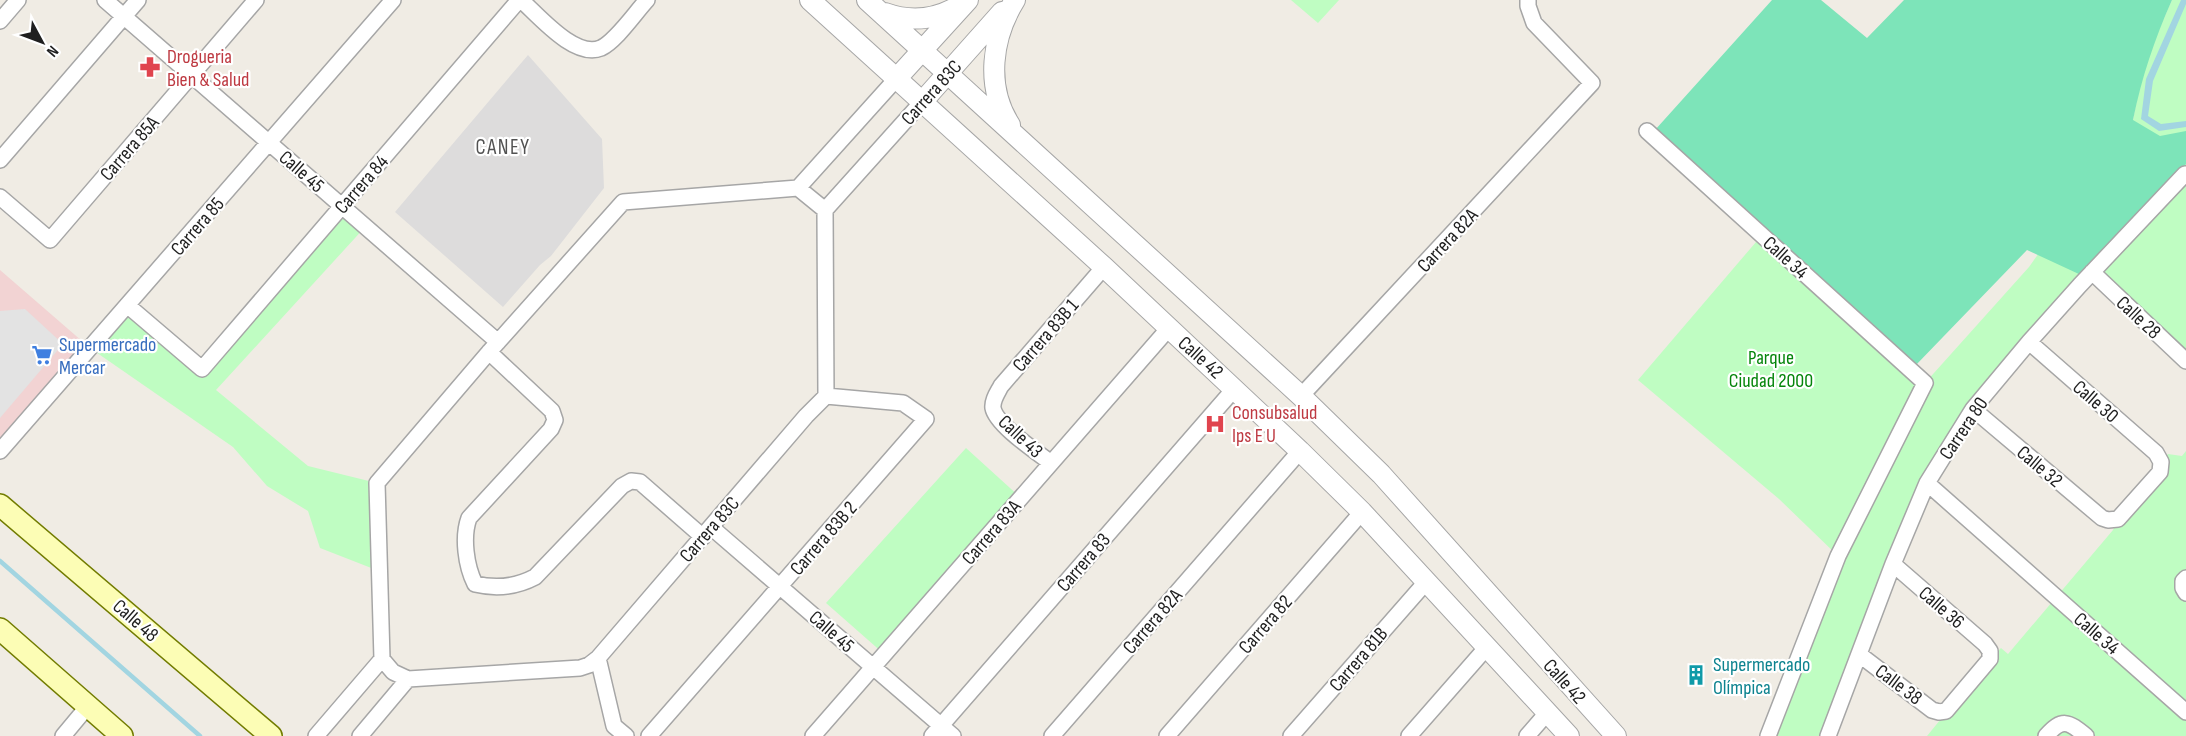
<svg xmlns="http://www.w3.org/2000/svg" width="2186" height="736" font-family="'Sofia Sans Condensed',sans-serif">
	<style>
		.residential { fill: #dddcdc }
		.commercial { fill: #f2d3d3 }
		.park { fill: #bffdc2 }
		.pitch { fill: #7de4b9 }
		.parking { fill: #e3e3e3 }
		.water { fill: #a2d5e1 }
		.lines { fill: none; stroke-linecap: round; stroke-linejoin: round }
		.stream { stroke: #a2d5e1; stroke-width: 4.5 }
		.minor-casing { stroke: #a6a6a6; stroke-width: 18 }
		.tertiary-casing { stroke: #a6a6a6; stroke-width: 22 }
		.secondary-casing { stroke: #727c00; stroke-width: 24 }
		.minor { stroke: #fff; stroke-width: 15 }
		.tertiary { stroke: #fff; stroke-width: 20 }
		.secondary { stroke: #fcfdb5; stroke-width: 21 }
		.labels { text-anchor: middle; stroke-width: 4.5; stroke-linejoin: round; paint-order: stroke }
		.health-label { font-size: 20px; fill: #be3a42; stroke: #fff; text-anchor: start }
		.street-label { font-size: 20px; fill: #1f1f1f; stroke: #fff }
		.shop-label { font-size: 20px; fill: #366cbe; stroke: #fff; text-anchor: start }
		.park-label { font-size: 20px; fill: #05850b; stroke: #fff }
		.culture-label { font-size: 20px; fill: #0d838f; stroke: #fff; text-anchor: start }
		.neighbourhood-label { font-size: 21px; letter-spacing: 1.5px; fill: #525252; stroke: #fff }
	</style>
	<rect width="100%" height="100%" fill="#f0ece4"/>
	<!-- residential -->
	<path class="residential" d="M528,55L602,139L604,188L551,256L540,265L503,307L395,212Z"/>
	<!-- commercial -->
	<path class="commercial" d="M0,270L90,348L0,451Z"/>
	<!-- park -->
	<path class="park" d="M1291,0H1339L1318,23Z
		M2172,0H2186V361L2092,273L2029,342L1927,483L1828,736H1768L1838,556L1779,499L1638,380L1762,235L1925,383L2029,267L2133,120L2141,79L2158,32Z
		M342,206L366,226L216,390L308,466L377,483L379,571L320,548L308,511L267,486L233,447L90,348L127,305L203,368Z
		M966,448L1021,498L884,654L826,603Z
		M2186,451V736H1927L1990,659L2001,648L2008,654L2113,530L2118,519L2161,462L2168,454L2182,456Z"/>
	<!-- pitch -->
	<path class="pitch" d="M1772,0H1821L1867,38L1904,0H2172C2154,41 2142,76 2133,120L2160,136L2186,131V164L2081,275L2027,250L1915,366L1655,130Z"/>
	<!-- parking -->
	<path class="parking" d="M25,309L63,344L0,418V311Z"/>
	<!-- water -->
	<path class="water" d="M2181,0H2186V4L2153,81L2148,116L2161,124L2186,121V127L2159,131L2141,119L2146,79Z"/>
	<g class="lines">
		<!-- stream -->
		<path class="stream" d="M0,561L200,736"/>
		<!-- minor casing -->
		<g class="minor-casing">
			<path id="minor" d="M105,0L498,342
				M521,0C539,16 575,59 601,48C616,41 635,13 647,0
				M0,21L18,0
				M1647,131L1925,383L1838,556L1768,736
				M0,160L138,0
				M798,188L825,210L826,396L806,416L598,658L589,665L580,668L408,679L393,672L382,659L377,483L489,352L623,202L798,188L897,78
				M0,197L50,240L256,0
				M825,210L922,102
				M2092,272L2186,361
				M127,305L202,369L519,0
				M489,352L552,411L555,420L551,429L469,518C462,537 466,566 475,584C496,589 516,587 535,577L622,486L631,481L640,482L703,537
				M1301,396L1592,83L1534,23L1528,6V0
				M1973,409L2102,518L2108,520L2118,519L2160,472L2161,462L2156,453L2029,342
				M0,451L393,0
				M1051,463C1037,452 996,425 993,408C992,400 998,392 1001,386L1104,267
				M1927,483L2186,712
				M711,527L953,736
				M2186,578L2183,581V588L2186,593
				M1860,655L1932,710L1939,712L1946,711L1990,659V651L1985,644L1893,564
				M598,658L614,726L626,736
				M63,736L88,706
				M316,736L382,659
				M360,736L408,679
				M649,736L926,419L903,403L826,396
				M813,736L1169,328
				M932,736L1235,388
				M1052,736L1300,451
				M1167,736L1362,512
				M1291,736L1426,582
				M1409,736L1487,647
				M1527,736L1547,713
				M1828,736L1893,564L1927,483L1973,409L2029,342L2080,285L2185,174
				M2046,736C2062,718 2068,721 2086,736"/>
		</g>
		<!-- tertiary casing -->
		<g class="tertiary-casing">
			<path id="tertiary" d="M810,0L1104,267L1300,451L1362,512L1569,736
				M867,0L1301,396L1381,474L1616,736
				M885,13C910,22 936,20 960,5
				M897,78L968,0
				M922,102L1002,12
				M1010,125C985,86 992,37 1015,0"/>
		</g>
		<!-- secondary casing -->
		<g class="secondary-casing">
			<path id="secondary" d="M0,505L271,736
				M0,629L122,736"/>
		</g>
		<!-- minor -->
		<use href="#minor" class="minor"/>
		<!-- tertiary -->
		<use href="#tertiary" class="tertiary"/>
		<!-- secondary -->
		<use href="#secondary" class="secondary"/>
	</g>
	<!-- icons -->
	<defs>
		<g id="pharmacy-bare" transform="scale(1.62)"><path d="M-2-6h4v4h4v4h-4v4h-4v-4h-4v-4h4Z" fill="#e0444e" stroke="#fff" stroke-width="2.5" paint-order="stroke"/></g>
		<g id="supermarket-bare" transform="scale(1.62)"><path d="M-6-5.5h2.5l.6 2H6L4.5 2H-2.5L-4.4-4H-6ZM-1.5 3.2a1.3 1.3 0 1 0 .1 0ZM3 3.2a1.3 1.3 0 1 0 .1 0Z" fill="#3f7fe0" stroke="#fff" stroke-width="2.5" paint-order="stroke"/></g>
		<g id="hospital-bare" transform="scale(1.62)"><path d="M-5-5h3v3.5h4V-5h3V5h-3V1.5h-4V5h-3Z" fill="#e0444e" stroke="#fff" stroke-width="2.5" paint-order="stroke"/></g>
		<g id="building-bare" transform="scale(1.62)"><path d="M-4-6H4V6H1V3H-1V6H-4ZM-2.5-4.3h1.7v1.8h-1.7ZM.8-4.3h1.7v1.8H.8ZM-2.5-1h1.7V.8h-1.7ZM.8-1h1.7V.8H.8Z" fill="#0f9aa8" stroke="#fff" stroke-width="2.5" paint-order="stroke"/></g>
	</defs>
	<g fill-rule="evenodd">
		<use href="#pharmacy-bare" x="150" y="67"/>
		<use href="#supermarket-bare" x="42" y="355"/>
		<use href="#hospital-bare" x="1215" y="424"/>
		<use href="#building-bare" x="1696" y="675"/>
	</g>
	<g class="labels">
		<!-- health labels -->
		<g class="health-label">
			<text x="167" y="63">Drogueria<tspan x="167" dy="23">Bien &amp; Salud</tspan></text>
			<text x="1232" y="419">Consubsalud<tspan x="1232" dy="23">Ips E U</tspan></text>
		</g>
		<!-- street labels -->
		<g class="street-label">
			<text transform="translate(931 92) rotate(-48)" y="7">Carrera 83C</text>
			<text transform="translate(129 148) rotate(-49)" y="7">Carrera 85A</text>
			<text transform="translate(302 171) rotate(41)" y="7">Calle 45</text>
			<text transform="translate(361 184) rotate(-49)" y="7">Carrera 84</text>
			<text transform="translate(197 226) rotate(-49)" y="7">Carrera 85</text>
			<text transform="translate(1447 240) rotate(-47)" y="7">Carrera 82A</text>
			<text transform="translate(1786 257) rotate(42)" y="7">Calle 34</text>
			<text transform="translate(2139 317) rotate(43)" y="7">Calle 28</text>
			<text transform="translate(1045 335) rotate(-49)" y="7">Carrera 83B 1</text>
			<text transform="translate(1201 357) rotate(42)" y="7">Calle 42</text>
			<text transform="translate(2096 401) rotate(41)" y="7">Calle 30</text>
			<text transform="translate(1963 428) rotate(-56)" y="7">Carrera 80</text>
			<text transform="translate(1021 436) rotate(43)" y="7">Calle 43</text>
			<text transform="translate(2040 466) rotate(40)" y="7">Calle 32</text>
			<text transform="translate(709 529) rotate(-49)" y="7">Carrera 83C</text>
			<text transform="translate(991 532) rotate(-49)" y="7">Carrera 83A</text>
			<text transform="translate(823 538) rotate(-49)" y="7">Carrera 83B 2</text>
			<text transform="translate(1083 562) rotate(-49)" y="7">Carrera 83</text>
			<text transform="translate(1942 607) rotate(41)" y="7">Calle 36</text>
			<text transform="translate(136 620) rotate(41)" y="7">Calle 48</text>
			<text transform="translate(1152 621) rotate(-49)" y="7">Carrera 82A</text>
			<text transform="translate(1265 624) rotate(-49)" y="7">Carrera 82</text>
			<text transform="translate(832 631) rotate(41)" y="7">Calle 45</text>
			<text transform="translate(2097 633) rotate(41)" y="7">Calle 34</text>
			<text transform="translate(1358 659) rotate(-49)" y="7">Carrera 81B</text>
			<text transform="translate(1565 681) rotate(48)" y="7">Calle 42</text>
			<text transform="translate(1899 684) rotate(37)" y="7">Calle 38</text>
		</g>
		<!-- shop labels -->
		<g class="shop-label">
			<text x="59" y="351">Supermercado<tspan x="59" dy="23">Mercar</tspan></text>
		</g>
		<!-- park labels -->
		<g class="park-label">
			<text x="1771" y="364">Parque<tspan x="1771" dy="23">Ciudad 2000</tspan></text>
		</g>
		<!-- culture labels -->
		<g class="culture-label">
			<text x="1713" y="671">Supermercado<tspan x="1713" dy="23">Olímpica</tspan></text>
		</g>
		<!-- neighbourhood labels -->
		<g class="neighbourhood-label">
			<text x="503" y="154">CANEY</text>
		</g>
	</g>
	<!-- north arrow -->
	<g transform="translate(42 42) rotate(131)" stroke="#ffffff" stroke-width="4.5" paint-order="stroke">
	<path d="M0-4.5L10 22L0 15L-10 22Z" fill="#1f1f1f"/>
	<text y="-9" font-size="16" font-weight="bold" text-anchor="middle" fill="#1f1f1f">N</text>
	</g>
</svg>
